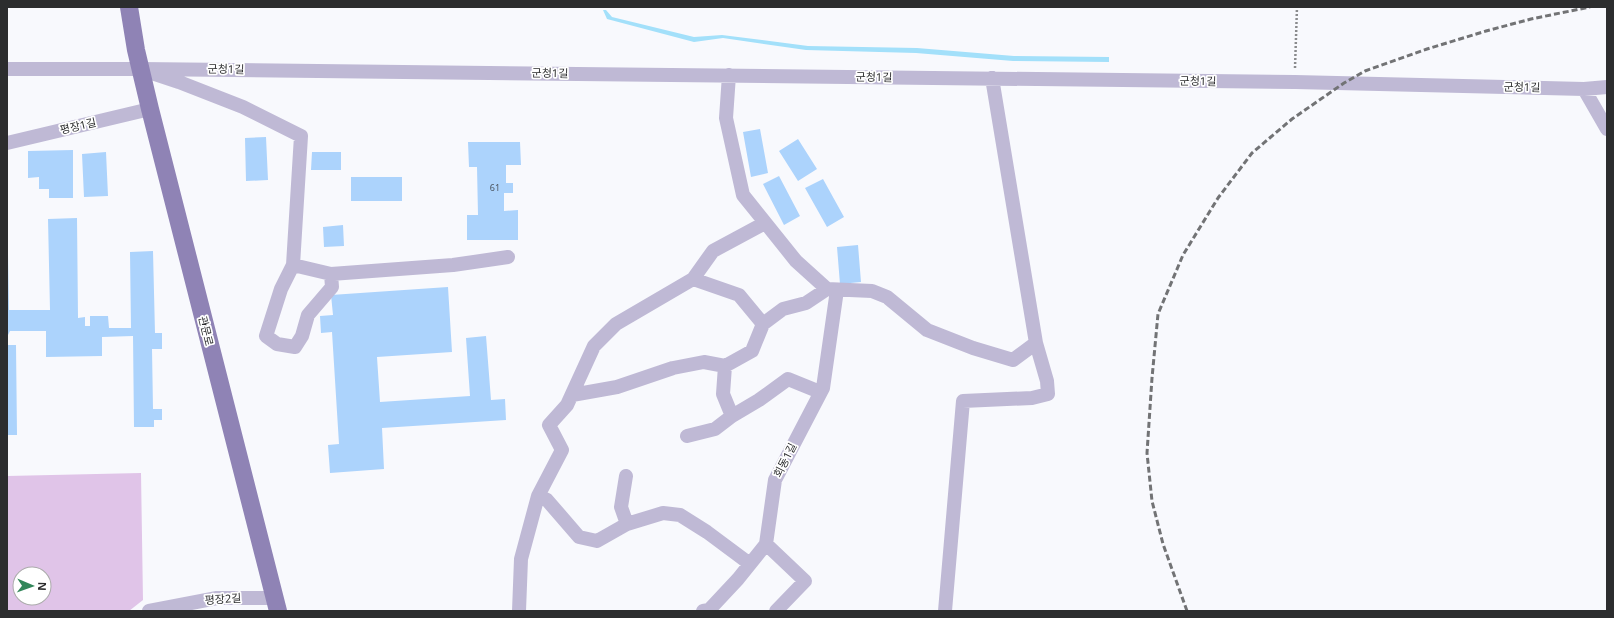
<svg xmlns="http://www.w3.org/2000/svg" width="1614" height="618" font-family="'Noto Sans','Noto Sans KR',sans-serif">
	<style>
		.green { fill: #e0c4e8; fill-rule: evenodd }
		.water { fill: #a3e0fa }
		.building { fill: #acd3fc }
		.lines { fill: none; stroke-linecap: round; stroke-linejoin: round }
		.path { stroke: #8a8b8d; stroke-width: 2.5; stroke-dasharray: 2 2; stroke-linecap: butt }
		.minor { stroke: #bfb9d5; stroke-width: 14 }
		.major { stroke: #8f83b5; stroke-width: 18 }
		.rail { stroke: #727375; stroke-width: 3; stroke-dasharray: 6 3; stroke-linecap: butt }
		.labels { text-anchor: middle; stroke-width: 3.5; stroke-linejoin: round; paint-order: stroke }
		.number-label { font-size: 9px; fill: #4c5662 }
		.street-label { font-size: 11px; fill: #2c2d2e; stroke: #fff }
	</style>
	<rect width="100%" height="100%" fill="#f8f9fd"/>
	<!-- green -->
	<path class="green" d="M141,473L143,600L129,611H7V476ZM20,574H44V598H20Z"/>
	<!-- water -->
	<path class="water" d="M603,10H606L612,17L694,37L722,35L808,46L917,48L1014,56L1109,57V62L1013,61L916,53L806,50L723,38L694,42L607,19Z"/>
	<!-- building -->
	<path class="building" d="M760,129L768,173L751,177L743,132Z
		M266,137L268,180L246,181L245,138Z
		M798,139L817,169L798,181L779,151Z
		M468,142H520L521,165H506V183H513V193H504V211L518,210V240H467V215H478L477,167H469Z
		M73,150V198H49V189H39V177L28,178V151Z
		M106,152L108,196L84,197L82,154Z
		M312,152H341V170H311Z
		M779,176L800,216L784,225L763,184Z
		M351,177H402V201H351Z
		M823,179L844,217L827,227L805,188Z
		M77,218L78,318L85,317V326H90V316H108L109,328H131L130,252L153,251L155,333H162V349H152L153,409H162V420H154V427H134L133,336L102,337V356L46,357V331H10L7,337V254H8L9,310H50L48,219Z
		M343,225L344,246L324,247L323,227Z
		M858,245L861,282L840,284L837,247Z
		M448,287L452,352L377,357L380,402L470,396L466,338L486,336L491,400L505,399L506,420L382,428L384,469L330,473L328,445L339,444L332,332L321,333L320,316L333,315L331,295Z
		M7,345H16L17,435H7Z"/>
	<g class="lines">
		<!-- path -->
		<path class="path" d="M1295,68L1297,7"/>
		<!-- minor -->
		<path class="minor" d="M7,69H140L179,82L243,107L301,136L293,265L331,274L453,265L508,257
			M140,69L1295,82L1584,89L1607,87
			M729,75L726,118L743,195L796,261L827,289L872,291L887,297L927,330L973,348L1013,360L1036,343L992,78
			M1584,89L1607,129
			M7,143L150,109
			M293,265L281,289L266,336L277,344L295,347L302,336L308,315L332,287L331,274
			M693,279L739,295L763,324
			M725,366L723,394L732,416
			M572,395L617,387L673,368L704,362L725,366L752,351L763,324L783,309L806,303L827,289
			M687,436L715,429L732,416L759,400L788,379L820,392
			M626,476L621,507L627,524
			M538,496L547,500L579,537L597,541L627,524L663,513L680,515L707,532L750,564
			M766,544L805,581L776,611
			M149,611L217,598H275
			M519,611L521,559L538,496L562,450L549,425L567,405L594,346L616,324L693,279L713,251L765,223
			M703,611L709,610L738,579L766,544L775,480L823,388L837,290
			M945,611L963,401L1032,398L1048,394L1047,381L1036,343"/>
		<!-- major -->
		<path class="major" d="M129,7L136,50L150,109L278,611"/>
		<!-- rail -->
		<path class="rail" d="M1187,611L1163,544L1152,501L1147,453L1152,378L1158,314L1183,255L1218,198L1252,153L1292,119L1344,83L1365,71L1427,49L1486,31L1531,19L1590,7"/>
	</g>
	<g class="labels">
		<!-- number labels -->
		<g class="number-label">
			<text x="495" y="191">61</text>
		</g>
		<!-- street labels -->
		<g class="street-label">
			<text transform="translate(226 69) rotate(1)" y="4">군청1길</text>
			<text transform="translate(550 73) rotate(1)" y="4">군청1길</text>
			<text transform="translate(874 77) rotate(1)" y="4">군청1길</text>
			<text transform="translate(1198 81) rotate(1)" y="4">군청1길</text>
			<text transform="translate(1522 87) rotate(1)" y="4">군청1길</text>
			<text transform="translate(78 126) rotate(-13)" y="4">평장1길</text>
			<text transform="translate(206 331) rotate(76)" y="4">관문로</text>
			<text transform="translate(785 460) rotate(-63)" y="4">회동1길</text>
			<text transform="translate(223 599) rotate(-4)" y="4">평장2길</text>
		</g>
	</g>
	<!-- border -->
	<rect width="1614" height="618" fill="none" stroke="#2c2d2e" stroke-width="16"/>
	<!-- north arrow -->
	<g transform="translate(32 586) rotate(92)"><circle r="19" fill="#ffffff" stroke="#ababab"/>
	<path d="M0-3L7 15L0 10L-7 15Z" fill="#318659"/>
	<text y="-6" font-size="11" font-weight="bold" text-anchor="middle" fill="#2c2d2e">N</text>
	</g>
</svg>
